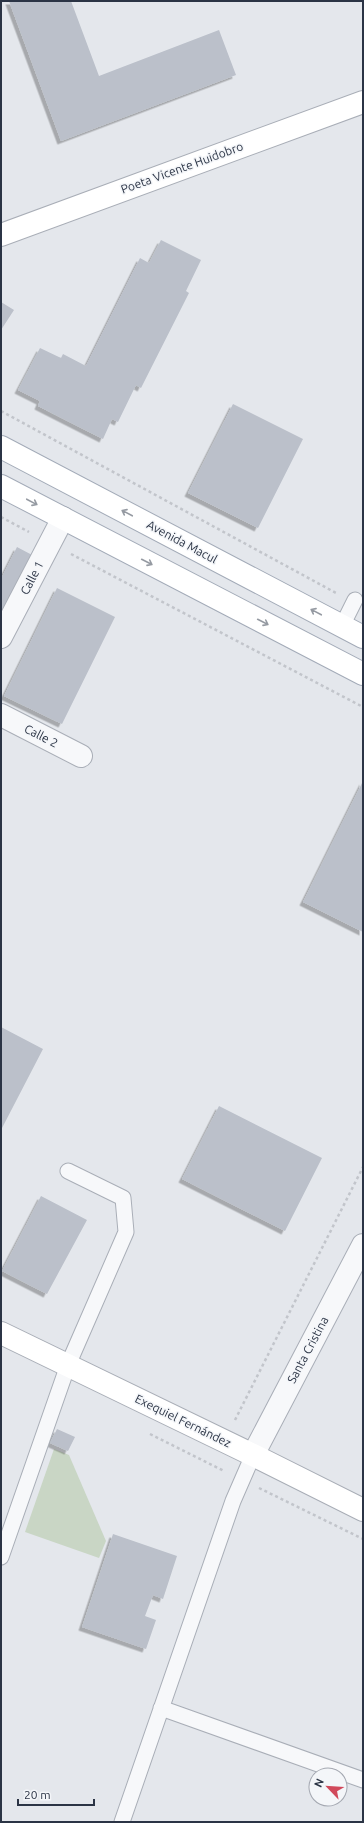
<svg xmlns="http://www.w3.org/2000/svg" width="364" height="1823" font-family="Ubuntu,sans-serif">
	<style>
		.green { fill: #c9d6c5 }
		.building { fill: #bbc0ca; filter: url(#shadow) }
		.lines { fill: none; stroke-linecap: round; stroke-linejoin: round }
		.lane-casing { stroke: #a9aeb7; stroke-width: 17 }
		.street-casing { stroke: #a9aeb7; stroke-width: 24 }
		.secondary-casing { stroke: #a9aeb7; stroke-width: 24 }
		.primary-casing { stroke: #a3abb8; stroke-width: 24 }
		.path { stroke: #c2c5cb; stroke-width: 2.5; stroke-dasharray: 3 3; stroke-linecap: butt }
		.lane { stroke: #f7f8fa; stroke-width: 15 }
		.street { stroke: #f7f8fa; stroke-width: 22 }
		.secondary { stroke: #fff; stroke-width: 22 }
		.primary { stroke: #fff; stroke-width: 22 }
		.oneway { stroke: #959aa2 }
		.labels { text-anchor: middle; stroke-width: 3; stroke-linejoin: round; paint-order: stroke }
		.street-label { font-size: 12px; fill: #2b3445; stroke: #f4f6f9 }
	</style>
	<defs>
		<filter id="shadow"><feDropShadow dx="-3.5" dy="3.5" stdDeviation="0" flood-color="#0004"/></filter>
	</defs>
	<rect width="100%" height="100%" fill="#e4e7ec"/>
	<!-- green -->
	<path class="green" d="M54,1449L69,1455L106,1541L99,1558L25,1532Z"/>
	<!-- building -->
	<path class="building" d="M9,1H71L99,76L219,30L236,75L61,141Z
		M161,240L201,260L186,291L189,293L141,388L136,385L118,422L112,419L103,439L38,406L40,401L18,390L40,348L61,358L63,354L86,366L140,258L149,263Z
		M1,302L14,310L1,330Z
		M233,404L303,439L258,528L188,493Z
		M17,547L34,556L1,622V579Z
		M57,588L115,617L62,724L4,696Z
		M363,781V932L303,902Z
		M1,1027L43,1049L1,1130Z
		M219,1106L322,1158L285,1231L182,1179Z
		M41,1196L87,1220L47,1294L2,1271Z
		M57,1429L75,1437L68,1451L50,1443Z
		M113,1534L177,1556L163,1599L153,1595L145,1616L156,1620L146,1649L82,1627Z"/>
	<g class="lines">
		<!-- lane casing -->
		<g class="lane-casing">
			<path id="lane" d="M342,626L355,600
				M1,1557L68,1365L126,1232L123,1198L68,1171
				M161,1708L363,1780
				M122,1822L233,1501L253,1455"/>
		</g>
		<!-- street casing -->
		<g class="street-casing">
			<path id="street" d="M1,637L63,518
				M1,715L81,756
				M253,1455L363,1245"/>
		</g>
		<!-- secondary casing -->
		<g class="secondary-casing">
			<path id="secondary" d="M1,235L363,102
				M1,1333L253,1455L363,1510"/>
		</g>
		<!-- primary casing -->
		<g class="primary-casing">
			<path id="primary" d="M1,447L363,637
				M1,486L363,674"/>
		</g>
		<!-- path -->
		<path class="path" d="M1,411L336,593
			M1,517L29,532
			M71,554L363,707
			M235,1420L363,1167
			M150,1434L224,1471
			M259,1488L363,1539"/>
		<!-- lane -->
		<use href="#lane" class="lane"/>
		<!-- street -->
		<use href="#street" class="street"/>
		<!-- secondary -->
		<use href="#secondary" class="secondary"/>
		<!-- primary -->
		<use href="#primary" class="primary"/>
	</g>
	<!-- one-way arrows -->
	<defs><path id="oneway-shaft" d="M-6 0H5M1.5-3L5.5 0L1.5 3" fill="none" stroke-width="1.6" stroke-linecap="round" stroke-linejoin="round"/></defs>
	<g class="oneway">
		<use href="#oneway-shaft" transform="translate(32 502) rotate(28)"/>
		<use href="#oneway-shaft" transform="translate(127 513) rotate(-152)"/>
		<use href="#oneway-shaft" transform="translate(147 562) rotate(27)"/>
		<use href="#oneway-shaft" transform="translate(316 612) rotate(-152)"/>
		<use href="#oneway-shaft" transform="translate(263 622) rotate(27)"/>
	</g>
	<g class="labels">
		<!-- street labels -->
		<g class="street-label">
			<text transform="translate(182 168) rotate(-20)" y="4">Poeta Vicente Huidobro</text>
			<text transform="translate(182 542) rotate(28)" y="4">Avenida Macul</text>
			<text transform="translate(32 578) rotate(-63)" y="4">Calle 1</text>
			<text transform="translate(41 736) rotate(27)" y="4">Calle 2</text>
			<text transform="translate(308 1350) rotate(-62)" y="4">Santa Cristina</text>
			<text transform="translate(183 1421) rotate(26)" y="4">Exequiel Fernández</text>
		</g>
	</g>
	<!-- border -->
	<rect width="364" height="1823" fill="none" stroke="#2b3445" stroke-width="4"/>
	<!-- north arrow -->
	<g transform="translate(328 1787) rotate(295)"><circle r="19" fill="#f4f6f9" stroke="#a4a8b1"/>
	<path d="M0-3L7 15L0 10L-7 15Z" fill="#d1495b"/>
	<text y="-6" font-size="11" font-weight="bold" text-anchor="middle" fill="#2b3445">N</text>
	</g>
	<!-- scale -->
	<path d="M18 1799v6h76v-6" fill="none" stroke="#2b3445" stroke-width="2"/>
	<text x="24" y="1799" font-size="12" fill="#2b3445" stroke="#f4f6f9" stroke-width="3" paint-order="stroke">20 m</text>
</svg>
